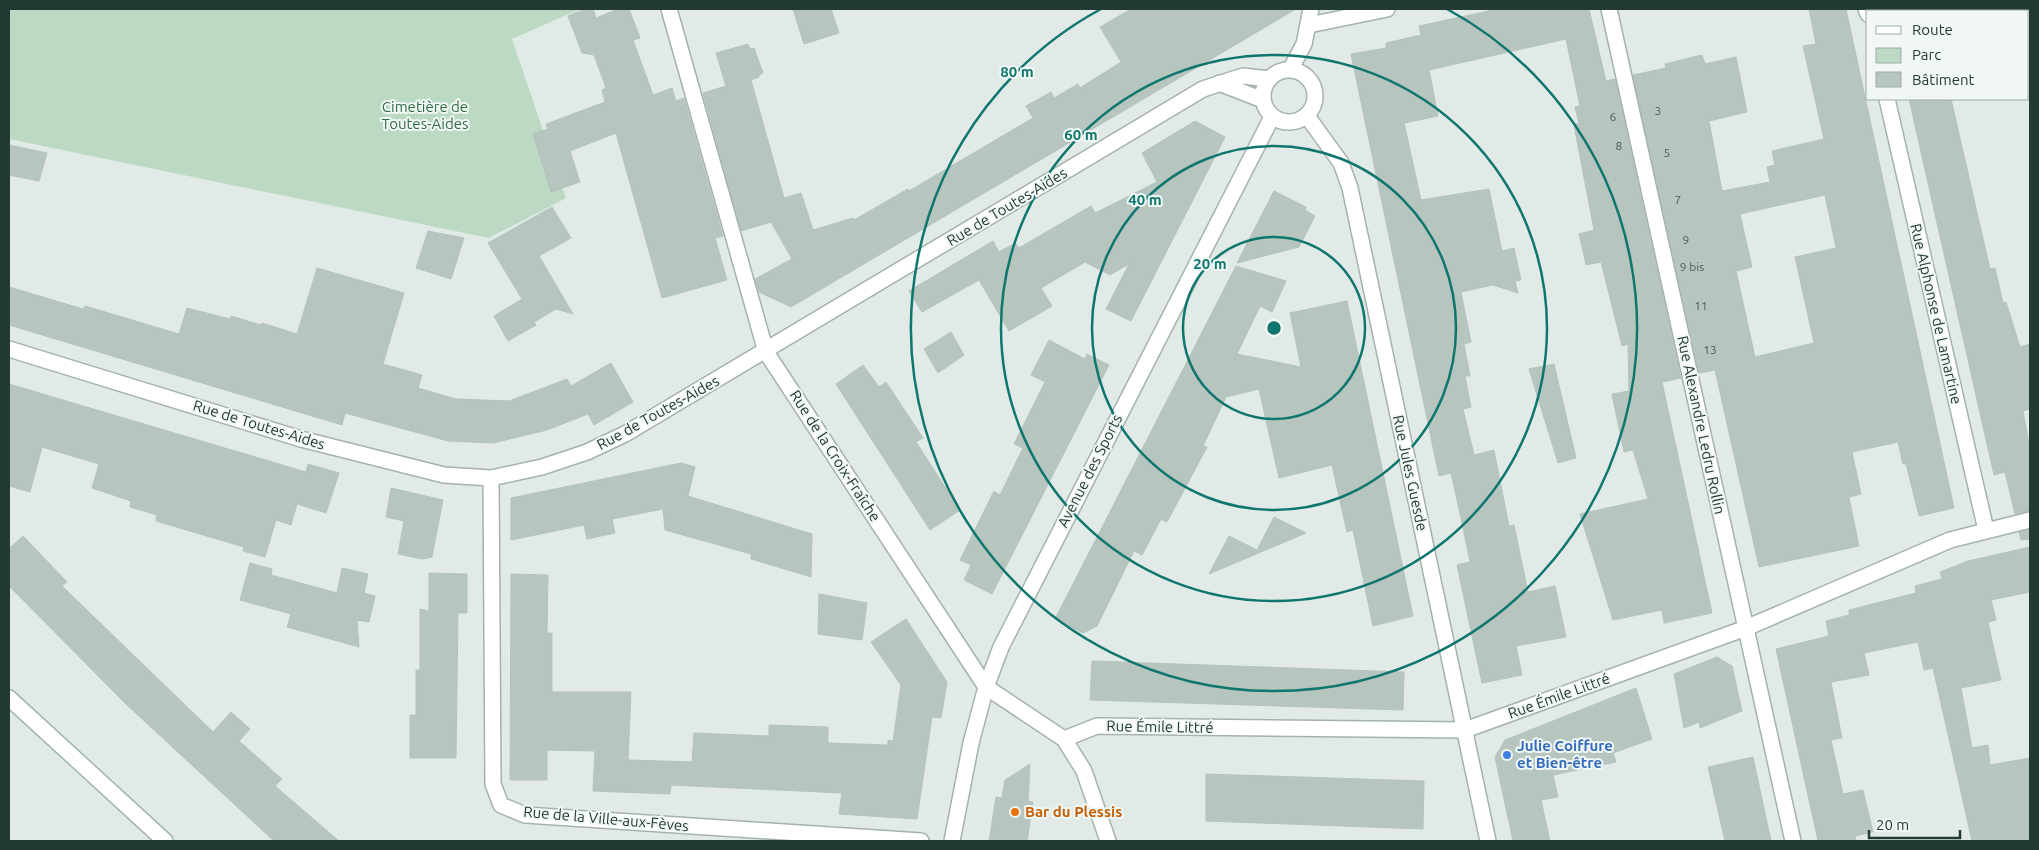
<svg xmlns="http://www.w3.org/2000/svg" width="2039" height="850" font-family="Ubuntu,sans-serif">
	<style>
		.green { fill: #bcdac3 }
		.building { fill: #b7c5bf; stroke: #b4c3bd; fill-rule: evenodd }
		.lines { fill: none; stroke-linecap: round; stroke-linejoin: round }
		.minor-casing { stroke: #a4b2ad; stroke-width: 18 }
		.tertiary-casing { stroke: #a4b2ad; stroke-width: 18 }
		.secondary-casing { stroke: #a1b5ad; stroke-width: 18 }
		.minor { stroke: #fff; stroke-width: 15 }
		.tertiary { stroke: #fff; stroke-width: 15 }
		.secondary { stroke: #fff; stroke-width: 15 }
		.ring { fill: none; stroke: #0f766e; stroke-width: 2.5 }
		.shop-dot { fill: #3f7fe0; stroke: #f1f7f4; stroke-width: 2 }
		.food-dot { fill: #e8710a; stroke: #f1f7f4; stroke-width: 2 }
		.labels { text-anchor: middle; stroke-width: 4; stroke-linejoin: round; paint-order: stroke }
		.number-label { font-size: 12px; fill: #485d56 }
		.park-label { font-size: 15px; fill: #316d46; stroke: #f1f7f4 }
		.street-label { font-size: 15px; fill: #233a33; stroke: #f1f7f4 }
		.shop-label { font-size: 15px; font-weight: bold; fill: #366cbe; stroke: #f1f7f4; text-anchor: start }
		.food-label { font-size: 15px; font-weight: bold; fill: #c56008; stroke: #f1f7f4; text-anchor: start }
		.centre { fill: #0f766e; stroke: #f1f7f4; stroke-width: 2.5 }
		.ring-label { font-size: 15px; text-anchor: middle; font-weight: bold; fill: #0f766e; stroke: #f1f7f4; stroke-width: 4; stroke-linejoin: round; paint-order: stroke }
	</style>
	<rect width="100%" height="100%" fill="#e1eae6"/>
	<!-- green -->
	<path class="green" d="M9,9H580L512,39L566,198L489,238L9,139Z"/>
	<!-- building -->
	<path class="building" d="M585,9H593L596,18L618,9H629L640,38L633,40L653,95L672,88L676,101L684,98L723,236L715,238L727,280L662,298L616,133L570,151L580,182L551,192L533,134L548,129L546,124L605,102L602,90L606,88L594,55L582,53L568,16Z
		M793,9H831L839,33L804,44Z
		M1131,9H1296L791,307L759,292L755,279L792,259L771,222L741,231L703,93L726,86L716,53L748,44L750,49L754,48L763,73L759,75V77L751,80L784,198L801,193L813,230L853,218L854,220L908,189L909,191L1033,118L1026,106L1051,92L1054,98L1078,84L1080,88L1121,62L1100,27Z
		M1498,9H1589L1606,81L1615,79L1681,378L1662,382L1712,613L1664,623L1662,610L1613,620L1580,514L1648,499L1633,450L1624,452L1612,394L1629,391L1628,344L1622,346L1601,262L1586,265L1579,234L1594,230L1574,125L1579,123L1575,107L1580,106L1566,39L1429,70L1438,116L1404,123L1421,200L1489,189L1502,251L1514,248L1521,280L1515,281L1518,293L1493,285L1461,292L1471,342L1464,344L1470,376H1465L1471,407L1463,409L1474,455L1494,450L1509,526L1514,525L1528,592L1555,586L1566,637L1516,646L1522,675L1482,683L1457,565L1470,562L1461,518L1451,473L1439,476L1351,54L1386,48V43L1421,35L1419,26Z
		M1809,9H1846L1954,508L1919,516L1906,464H1903L1898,442L1852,452L1861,494L1849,497L1859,546L1759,567L1715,370L1699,373L1633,75L1666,68L1665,64L1702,55L1705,64L1736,57L1747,112L1709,121L1722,191L1770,182L1767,167L1775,165L1772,151L1824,139L1803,46L1816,44ZM1825,195L1836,248L1795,257L1814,343L1755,357L1736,271L1752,267L1740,214Z
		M1909,99H1951L1990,269L1995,268L2003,303L2006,302L2020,347L2030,344V409L2023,411L2030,449V511L2015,514L2005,472L1994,475Z
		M1195,121L1225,137L1131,321L1106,309L1129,264L1110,275L1085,262L1041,288L1052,306L1009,331L979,280L922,312L909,291L993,241L999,252L1015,243L1019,248L1091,206L1095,213L1157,182L1142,153Z
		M9,145L47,153L39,181L9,175Z
		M1274,191L1306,207L1305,210L1315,216L1299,247L1237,263Z
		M552,207L571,238L539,256L573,314L556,309L534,322L536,325L508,341L494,316L522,299L488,243Z
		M428,231L464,238L451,279L416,268Z
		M1236,266L1286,281L1272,312L1260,306L1237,354L1301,367L1290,313L1347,301L1413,616L1373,626L1353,530L1347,532L1332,465L1279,478L1259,389L1226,397L1203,446L1207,447L1167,522L1161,519L1142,555L1134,551L1097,626L1083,633L1055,619Z
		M317,268L404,293L383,364L422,375L418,388L456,399L509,401L567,379L571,386L611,363L633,402L594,425L588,414L547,430L493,443L448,441L345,413L342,425L9,325V287L83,309L85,306L179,334L187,308L230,319L231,316L261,325L262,323L297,334Z
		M951,332L964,355L938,373L924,349Z
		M1049,340L1085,359L1087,354L1109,365L992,594L964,580L971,565L960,560L994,491L1000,495L1023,448L1014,444L1045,382L1031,375Z
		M1554,364L1576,458L1558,463L1529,369Z
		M863,365L879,387L886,382L923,438L916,442L960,510L930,530L836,384Z
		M9,384L306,472L308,464L339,473L326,513L297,504L291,525L276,520L265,557L243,551L244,547L156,521L157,515L130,507L131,501L92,488L99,464L42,447L30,492L9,486Z
		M681,463L695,467L688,496L812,534L811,577L751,559V554L665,530L663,509L612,519L615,533L587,539L584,525L511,540V498Z
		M391,488L443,500L432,557L422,559L398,554L404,521L386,517Z
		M1274,517L1306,533L1209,574L1229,536L1257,550Z
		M2030,530V539L2021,540L2019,532Z
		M23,536L67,582L62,586L213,732L231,712L250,729L239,741L282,779L275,786L339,841H274L127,705L9,586V549Z
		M2030,547V592L1991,600L1996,620L1988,622L2001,680L1961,688L1972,748L1988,745L1990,765L2030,758V841H1972L1933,668L1924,670L1918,642L1864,653L1869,675L1831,682L1842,738L1831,740L1843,794L1863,790L1873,832L1855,836L1856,841H1818L1776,649L1829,636L1826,621L1849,615V610L1916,593L1915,586L1942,579L1940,572L1968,561Z
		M250,563L272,569L271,575L337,593L342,568L368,574L364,593L375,596L369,622L357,620L359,647L287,627L291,614L240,600Z
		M429,573L467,574V613H458L456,758H410V715H416V670H420V609L429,611Z
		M511,574L548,575L547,633H552V692H631L628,760L692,762L694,733L769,736V725L828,727V743L888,745V740L893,741L901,685L871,642L906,619L947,682L941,718L932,717L917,819L839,814L842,793L671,785L670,794L593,791L595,751L547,750V780H510Z
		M819,594L867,603L862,640L818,634Z
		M1717,657L1732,666L1742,711L1700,728L1699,722L1684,728L1674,674Z
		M1092,661L1404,672L1403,710L1090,700Z
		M1636,688L1652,739L1613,753L1616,762L1553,775L1558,797L1541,800L1550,841H1513L1495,757L1505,740Z
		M1753,757L1771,841H1725L1708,767Z
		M1030,764L1028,801L1033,802L1027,841H989L996,797L1002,798L1005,780Z
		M1206,774L1424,781L1423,829L1206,821Z"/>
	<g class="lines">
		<!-- minor casing -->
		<g class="minor-casing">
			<path id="minor" d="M669,9L766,352L986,687L1064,739L1084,771L1108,841
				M1609,9L1793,841
				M1866,9L1868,14
				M1309,25L1387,9
				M1219,83L1263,100
				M1887,99L1986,530
				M9,349L301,439L444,475L491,478L542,467L587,452L625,434L1203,89L1243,76L1269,79
				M491,478L493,784L501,805L525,815L921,841
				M1064,739L1097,726L1465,730L1746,628L1950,540L2030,520
				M952,841L971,743L986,687L1001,647L1272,117"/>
		</g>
		<!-- tertiary casing -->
		<g class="tertiary-casing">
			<path id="tertiary" d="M1263 96a26 26 0 1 1 52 0a26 26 0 1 1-52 0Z
				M1290,70L1304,44L1311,9
				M1307,116L1341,163L1350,188L1488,841"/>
		</g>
		<!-- secondary casing -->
		<g class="secondary-casing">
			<path id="secondary" d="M9,698L165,841"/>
		</g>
		<!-- minor -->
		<use href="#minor" class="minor"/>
		<!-- tertiary -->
		<use href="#tertiary" class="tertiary"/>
		<!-- secondary -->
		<use href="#secondary" class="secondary"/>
	</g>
	<!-- distance rings -->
	<g class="ring">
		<circle cx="1274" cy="328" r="91"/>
		<circle cx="1274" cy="328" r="182"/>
		<circle cx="1274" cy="328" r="273"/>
		<path d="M1447 9A363 363 0 1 1 1101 9"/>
	</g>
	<!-- markers -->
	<circle class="shop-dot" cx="1507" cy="755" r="5"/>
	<circle class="food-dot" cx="1015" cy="812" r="5"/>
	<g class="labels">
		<!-- number labels -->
		<g class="number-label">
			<text x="1658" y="115">3</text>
			<text x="1613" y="121">6</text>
			<text x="1619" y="150">8</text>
			<text x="1667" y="157">5</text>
			<text x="1678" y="204">7</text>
			<text x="1686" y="244">9</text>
			<text x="1692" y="271">9 bis</text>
			<text x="1701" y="310">11</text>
			<text x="1710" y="354">13</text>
		</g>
		<!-- park labels -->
		<g class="park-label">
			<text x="425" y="112">Cimetière de<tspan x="425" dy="17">Toutes-Aides</tspan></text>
		</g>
		<!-- street labels -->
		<g class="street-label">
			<text transform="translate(1007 207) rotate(-31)" y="5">Rue de Toutes-Aides</text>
			<text transform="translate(1936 314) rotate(77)" y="5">Rue Alphonse de Lamartine</text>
			<text transform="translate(658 413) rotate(-29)" y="5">Rue de Toutes-Aides</text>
			<text transform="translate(259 425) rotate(17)" y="5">Rue de Toutes-Aides</text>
			<text transform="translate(1701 425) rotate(78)" y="5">Rue Alexandre Ledru Rollin</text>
			<text transform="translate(835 456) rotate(57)" y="5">Rue de la Croix-Fraîche</text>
			<text transform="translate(1090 471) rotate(-63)" y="5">Avenue des Sports</text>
			<text transform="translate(1410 473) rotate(78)" y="5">Rue Jules Guesde</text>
			<text transform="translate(1559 696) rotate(-20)" y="5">Rue Émile Littré</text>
			<text transform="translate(1160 727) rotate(1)" y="5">Rue Émile Littré</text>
			<text transform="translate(606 819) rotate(5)" y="5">Rue de la Ville-aux-Fèves</text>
		</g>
		<!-- shop labels -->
		<g class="shop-label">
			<text x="1517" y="751">Julie Coiffure<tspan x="1517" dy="17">et Bien-être</tspan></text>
		</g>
		<!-- food labels -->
		<g class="food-label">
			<text x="1025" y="817">Bar du Plessis</text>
		</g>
	</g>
	<circle cx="1274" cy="328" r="8" class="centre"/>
	<g class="ring-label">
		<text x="1017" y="77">80 m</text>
		<text x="1081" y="140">60 m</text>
		<text x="1145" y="205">40 m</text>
		<text x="1210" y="269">20 m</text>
	</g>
	<!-- border -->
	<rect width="2039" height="850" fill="none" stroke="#233a33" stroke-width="20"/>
	<!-- legend -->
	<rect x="1866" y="10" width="162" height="90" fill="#f1f7f4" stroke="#9faba7"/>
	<rect x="1876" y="26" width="25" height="8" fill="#ffffff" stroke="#9faba7"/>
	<text x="1912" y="35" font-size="15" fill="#233a33">Route</text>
	<rect x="1876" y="48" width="25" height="15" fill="#bcdac3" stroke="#9faba7"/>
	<text x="1912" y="60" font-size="15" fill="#233a33">Parc</text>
	<rect x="1876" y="72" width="25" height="15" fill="#b7c5bf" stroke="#9faba7"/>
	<text x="1912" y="85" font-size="15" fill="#233a33">Bâtiment</text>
	<!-- scale -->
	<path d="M1869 830v8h91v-8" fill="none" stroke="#233a33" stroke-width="2.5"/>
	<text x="1876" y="830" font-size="15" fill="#233a33" stroke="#f1f7f4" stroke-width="4" paint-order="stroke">20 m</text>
</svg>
